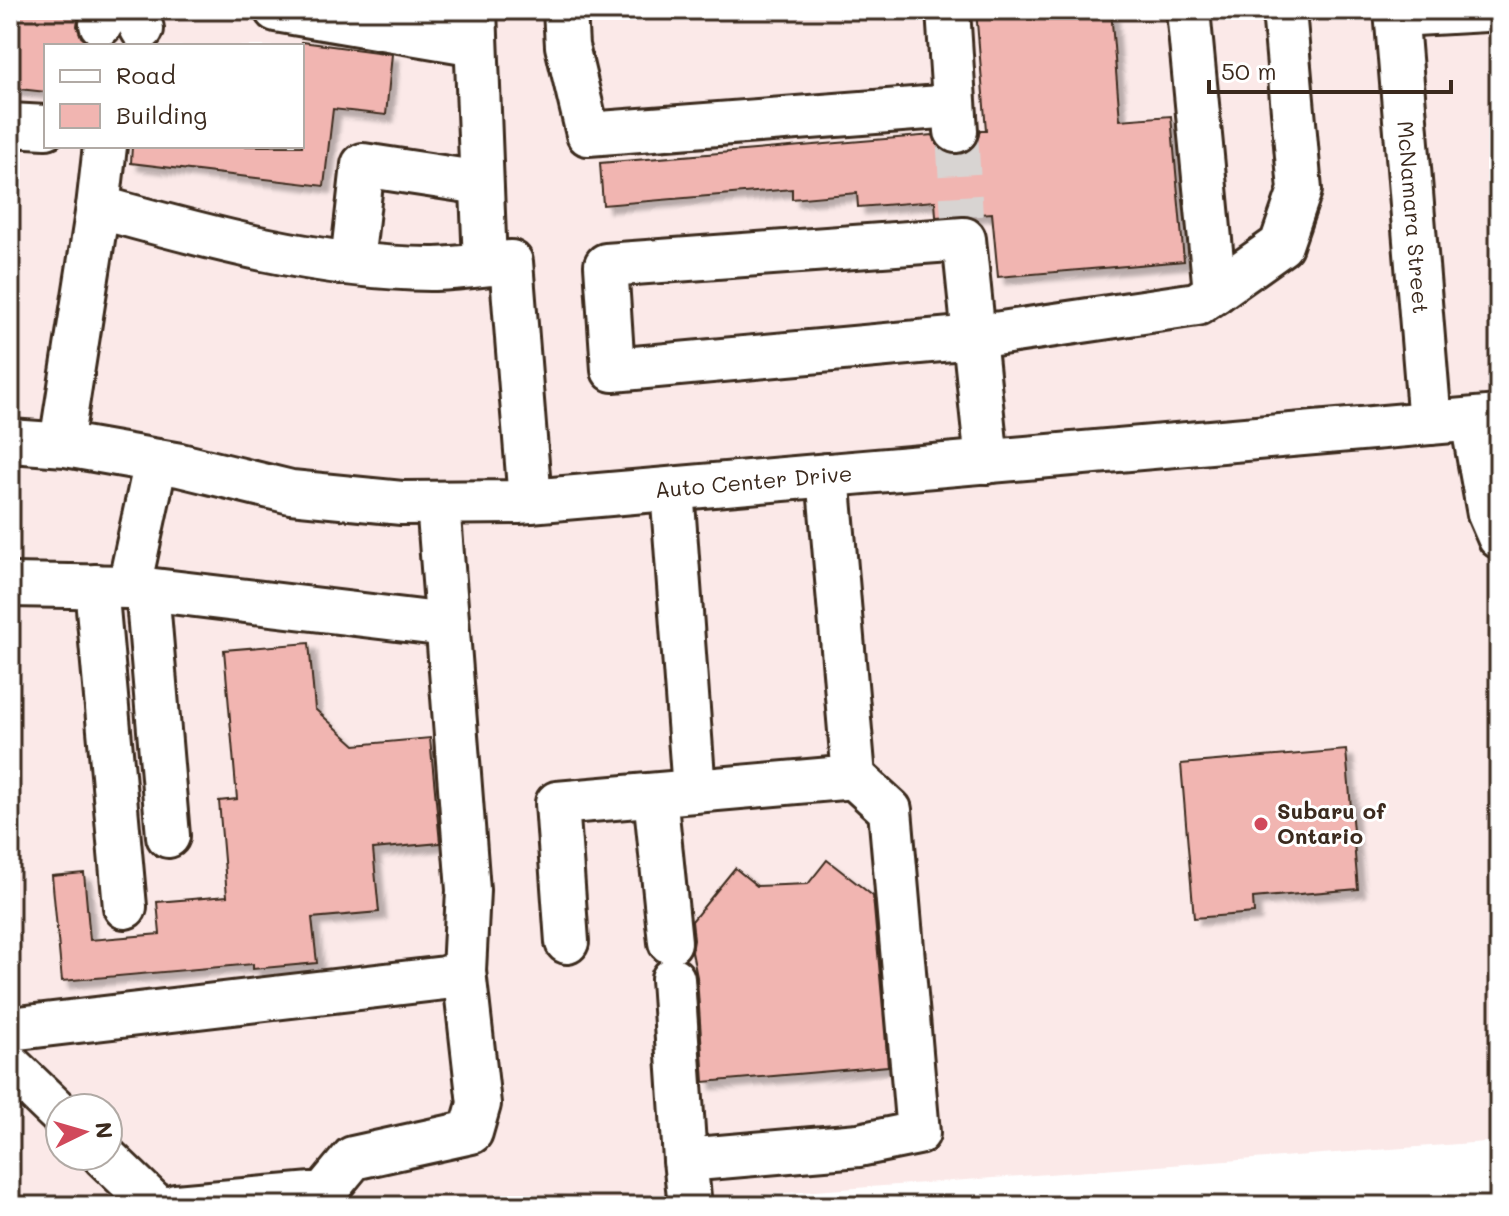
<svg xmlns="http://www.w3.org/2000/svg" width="1509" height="1216" font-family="Mali,sans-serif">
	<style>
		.built { fill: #fbe9e8; fill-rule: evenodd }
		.building { fill: #f1b5b1; stroke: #3b2a1e; stroke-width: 2; filter: url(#shadow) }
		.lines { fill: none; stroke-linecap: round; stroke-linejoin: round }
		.minor-tunnel { stroke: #d8d4d2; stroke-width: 42; stroke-dasharray: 42 21; stroke-linecap: butt }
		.minor-casing { stroke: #3b2a1e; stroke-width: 48 }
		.minor { stroke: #fff; stroke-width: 42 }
		.poi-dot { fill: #d1495b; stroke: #fff; stroke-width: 3 }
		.labels { text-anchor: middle; stroke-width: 6; stroke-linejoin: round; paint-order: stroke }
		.street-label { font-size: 22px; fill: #3b2a1e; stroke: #fff }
		.poi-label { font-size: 22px; font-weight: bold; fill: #3b2a1e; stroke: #fff; text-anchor: start }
	</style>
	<defs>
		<filter id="shadow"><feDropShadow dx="7" dy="7" stdDeviation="2" flood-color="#0004"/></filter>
	</defs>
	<rect width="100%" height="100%" fill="#fff"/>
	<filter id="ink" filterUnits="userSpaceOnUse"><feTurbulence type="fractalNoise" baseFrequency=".0125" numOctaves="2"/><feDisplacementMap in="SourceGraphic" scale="16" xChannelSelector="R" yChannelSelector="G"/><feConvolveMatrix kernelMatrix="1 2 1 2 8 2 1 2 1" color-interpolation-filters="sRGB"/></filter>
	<g filter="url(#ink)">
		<!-- built -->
		<path class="built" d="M10,10H1499V1141L705,1199V1206H10ZM46,46H302V146H46ZM60,1108H108V1156H60Z"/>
		<!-- building -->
		<path class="building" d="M10,10H79L77,26L81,37L92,46H46V92L10,88Z
			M976,10H1111L1120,120L1171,116L1184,261L998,277L992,213L936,217L935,201L858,207L857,193L792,199V189L603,205L600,163L933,135L937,145L946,153L958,155L969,151L977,142L980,130H986Z
			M302,42L392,54L386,115L333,109L324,186L131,163L132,146H302Z
			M309,643L315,709L355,745L430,738L440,843L373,849L379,912L312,918L317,963L253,969V964L62,981L52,876L84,873L90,940L160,934L157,902L227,896L219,801L237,799L224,650Z
			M1346,750L1358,889L1253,898L1254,913L1194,918L1181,764Z
			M827,860L873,896L888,1066L704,1082L697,977L692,952L694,940L692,921L735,868L757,886L808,884Z"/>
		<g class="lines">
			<!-- minor-tunnel -->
			<path class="minor-tunnel" d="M957,133L962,217"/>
			<!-- minor casing -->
			<g class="minor-casing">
				<g id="minor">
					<path d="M133,10L142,29"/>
					<path d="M276,10L476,44"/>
					<path d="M475,10L485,264"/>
					<path d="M565,10L567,46L588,134L953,106"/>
					<path d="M948,10L956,131"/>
					<path id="s1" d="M1396,10L1430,423"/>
					<path d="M1397,15L1486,10"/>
					<path d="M101,24L108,10"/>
					<path d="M10,125L46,127"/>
					<path d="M98,207L105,146"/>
					<path d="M964,239L974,337L613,370L606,265Z"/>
					<path d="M352,263L363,165L481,183"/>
					<path d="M1215,292L1281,245L1300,190L1284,10"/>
					<path d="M1472,420L1489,514L1499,537"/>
					<path id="s2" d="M10,441L66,445L180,465L291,492L402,503L518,502L1499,417"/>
					<path d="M61,444L98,207C206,237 318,268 431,269C457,269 484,264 511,262L530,501"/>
					<path d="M987,462L974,337L1197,304L1215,292L1188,10"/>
					<path d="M672,489L694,791L854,777L828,475"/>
					<path d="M10,585L129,587L447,625"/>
					<path d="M96,586L125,907"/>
					<path d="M129,587L156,461"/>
					<path d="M147,589L168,836"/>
					<path d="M655,795L670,942"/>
					<path d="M567,942L557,803L694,791"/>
					<path d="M673,979L685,1160L859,1145L918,1133L890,810L854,777"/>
					<path d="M10,1029L445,978L464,971L468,890L438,503"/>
					<path d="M10,1066L60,1114"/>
					<path d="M104,1156L156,1206"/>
					<path d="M685,1160L690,1206"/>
					<path d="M176,1206L324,1193L353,1158L471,1132L479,1104L464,971"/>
				</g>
			</g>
			<!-- minor -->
			<use href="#minor" class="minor"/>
		</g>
	</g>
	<!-- markers -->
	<circle class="poi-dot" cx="1261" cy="824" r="8"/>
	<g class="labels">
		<!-- street labels -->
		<g class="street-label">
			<text dy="8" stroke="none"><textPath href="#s1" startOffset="208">McNamara Street</textPath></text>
			<text dy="8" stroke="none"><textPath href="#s2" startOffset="750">Auto Center Drive</textPath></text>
		</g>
		<!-- poi labels -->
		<g class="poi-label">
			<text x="1277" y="819">Subaru of<tspan x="1277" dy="25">Ontario</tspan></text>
		</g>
	</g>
	<!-- margin -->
	<rect width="1509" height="1216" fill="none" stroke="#fff" stroke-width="40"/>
	<rect x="20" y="20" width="1469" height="1176" fill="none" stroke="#3b2a1e" stroke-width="3" filter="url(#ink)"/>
	<!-- legend -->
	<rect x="44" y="44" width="260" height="104" fill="#ffffff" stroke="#b1aaa5" stroke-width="2"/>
	<rect x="60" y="70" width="40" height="12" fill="#ffffff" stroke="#b1aaa5" stroke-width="2"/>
	<text x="116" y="84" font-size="24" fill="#3b2a1e">Road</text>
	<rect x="60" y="104" width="40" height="24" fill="#f1b5b1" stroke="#b1aaa5" stroke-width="2"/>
	<text x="116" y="124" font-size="24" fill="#3b2a1e">Building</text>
	<!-- north arrow -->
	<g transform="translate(84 1132) rotate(85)"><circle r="38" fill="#ffffff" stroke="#b1aaa5" stroke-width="2"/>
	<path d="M0-6L14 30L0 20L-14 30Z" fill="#d1495b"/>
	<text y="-12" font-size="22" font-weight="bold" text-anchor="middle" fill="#3b2a1e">N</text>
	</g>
	<!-- scale -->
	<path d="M1209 80v12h242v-12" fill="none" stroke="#3b2a1e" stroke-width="4"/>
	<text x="1221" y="80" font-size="24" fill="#3b2a1e" stroke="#ffffff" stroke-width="6" paint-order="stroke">50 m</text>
</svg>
